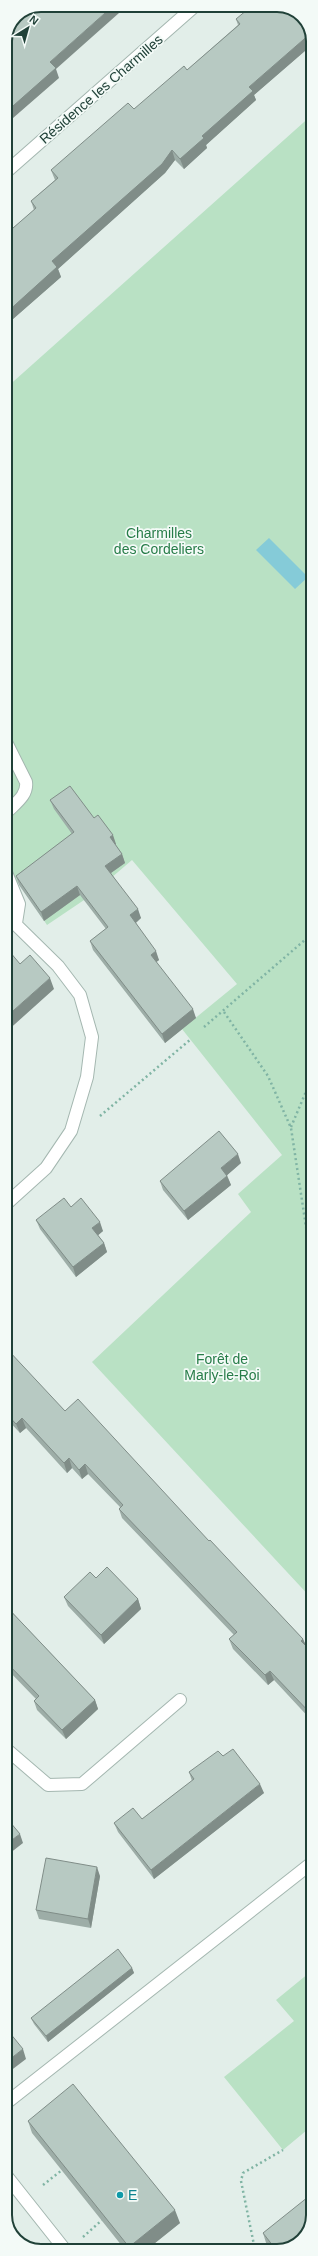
<svg xmlns="http://www.w3.org/2000/svg" width="318" height="2256" font-family="Helvetica,sans-serif">
	<style>
		.green { fill: #b9e1c4 }
		.water { fill: #85cbd8 }
		.lines { fill: none; stroke-linecap: round; stroke-linejoin: round }
		.minor-casing { stroke: #a4b7b0; stroke-width: 14 }
		.path { stroke: #80b4a4; stroke-width: 2.5; stroke-dasharray: 2 3; stroke-linecap: butt }
		.minor { stroke: #fff; stroke-width: 12 }
		.wall { fill: #9dada7 }
		.shaded-wall { fill: #808d88 }
		.building { fill: #b7c9c2; stroke: #808d88 }
		.culture-dot { fill: #0f9aa8; stroke: #f3faf7; stroke-width: 1.5 }
		.labels { text-anchor: middle; stroke-width: 3.5; stroke-linejoin: round; paint-order: stroke }
		.street-label { font-size: 14px; fill: #204138; stroke: #f3faf7 }
		.park-label { font-size: 14px; fill: #267c48; stroke: #f3faf7 }
		.culture-label { font-size: 14px; fill: #0d838f; stroke: #f3faf7; text-anchor: start }
		.rim { fill: none; stroke: #204138; stroke-width: 2 }
	</style>
	<rect width="100%" height="100%" fill="#e2eee9"/>
	<!-- green -->
	<path class="green" d="M313,114V1600L92,1362L251,1212L238,1194L282,1155L182,1029L237,984L132,860L90,896L47,925L19,883L5,893V389Z
		M309,1973L313,1978V2125L283,2150L224,2077L294,2021L276,2000Z"/>
	<!-- water -->
	<path class="water" d="M269,538L308,577L295,589L256,550Z"/>
	<g class="lines">
		<!-- minor casing -->
		<g class="minor-casing">
			<path id="minor" d="M5,173L196,5
				M5,740L26,782C28,796 14,804 5,814
				M5,870L19,904L16,923
				M5,914L58,966L80,995L92,1037L87,1077L71,1131L46,1168L5,1205
				M5,1748L48,1785L82,1784L180,1700
				M5,2104L313,1862
				M5,2174L66,2251"/>
		</g>
		<!-- path -->
		<path class="path" d="M224,1012L268,1076L291,1128L313,1273
			M204,1027L313,933
			M100,1116L191,1039
			M291,1127L313,1075
			M43,2185L62,2170
			M83,2237L102,2220
			M251,2251L254,2245L241,2181L243,2173L283,2150"/>
		<!-- minor -->
		<use href="#minor" class="minor"/>
	</g>
	<!-- wall -->
	<path class="wall" d="M236,19L313,37V44L254,95L256,100L206,145L207,148L184,169L175,160L165,173L58,269L61,277L5,326V235L34,210L31,201L55,180L51,170L187,70L238,25Z
		M50,800L94,818L116,844H115L122,854L125,863L111,873L141,918L136,923L159,960L156,962L196,1018L165,1043L93,950L90,941L106,929L80,895L44,921L19,885L16,876L72,834L54,809Z
		M241,1163L227,1175L231,1185L188,1220L163,1190L160,1181Z
		M71,1207L103,1231L98,1235L104,1243L107,1252L76,1277L40,1229L36,1220Z
		M5,1353L65,1411L209,1541L303,1639L306,1646L313,1653V1722L274,1680L268,1685L233,1649L229,1639L234,1635L122,1518L119,1509L120,1507L88,1474L82,1479L72,1468L67,1473L26,1428L20,1433L5,1417Z
		M96,1578L138,1599L141,1609L104,1644L68,1606L64,1597Z
		M5,1605L95,1700L98,1709L66,1739L37,1710L34,1701L36,1699L5,1667Z
		M313,1729V1744L311,1743L308,1733Z
		M223,1756L264,1793L154,1879L118,1832L114,1823L142,1819L192,1781L189,1772Z
		M100,1876L91,1928L39,1919L36,1910Z
		M132,1968L134,1973L48,2042L34,2024L31,2018Z
		M28,2121L180,2223L145,2251H126L32,2133Z
		M263,2233L281,2251H271L267,2246Z"/>
	<!-- shaded-wall -->
	<path class="shaded-wall" d="M114,5H128L56,69L59,78L5,125V113L50,62Z
		M311,33L313,37V44L254,95L256,100L206,145L207,148L184,169L180,159L202,136L249,87Z
		M172,150L175,160L165,173L58,269L61,277L5,326V314L52,261Z
		M113,835L116,844L113,846L110,837Z
		M122,854L125,863L108,875L105,866Z
		M77,886L80,895L44,921L41,912Z
		M138,909L141,918L134,924L130,915Z
		M156,951L159,960L154,964L151,955Z
		M50,978L54,989L5,1033V1018Z
		M193,1009L196,1018L165,1043L162,1034Z
		M238,1154L241,1163L225,1177L221,1168Z
		M227,1176L231,1185L188,1220L184,1211Z
		M100,1222L103,1231L96,1237L92,1228Z
		M104,1243L107,1252L76,1277L73,1267Z
		M22,1418L26,1428L20,1433L16,1424Z
		M69,1458L72,1468L67,1473L64,1463Z
		M85,1464L88,1474L82,1479L79,1470Z
		M138,1599L141,1609L104,1644L101,1635Z
		M303,1639L307,1648L301,1641Z
		M270,1671L274,1680L268,1685L265,1675Z
		M95,1700L98,1709L66,1739L62,1730Z
		M260,1784L264,1793L154,1879L151,1870Z
		M20,1834L23,1843L5,1857V1845Z
		M97,1867L100,1876L91,1928L88,1919Z
		M132,1968L134,1973L48,2042L46,2036Z
		M23,2049L26,2059L5,2075V2063Z
		M175,2210L180,2223L145,2251H130L129,2247Z"/>
	<!-- building -->
	<path class="building" d="M41,5H114L50,62L56,68L5,113V41L16,16Z
		M253,5H281L302,16L311,33L249,87L253,91L202,136L204,138L180,159L172,150L162,164L52,261L57,267L5,314V235L36,208L31,201L58,178L51,170L128,103L134,109L184,66L187,70L240,24L236,19Z
		M70,786L94,818L98,815L113,835L110,837L122,854L105,866L138,909L130,915L156,951L151,955L193,1009L162,1034L90,941L108,927L77,886L41,912L16,876L74,832L50,800Z
		M5,946L20,964L30,955L50,978L5,1018Z
		M219,1131L238,1154L221,1168L227,1176L184,1211L160,1181Z
		M64,1198L71,1207L81,1198L100,1222L92,1228L104,1243L73,1267L36,1220Z
		M8,1350L65,1411L78,1399L209,1541L210,1540L303,1639L301,1641L313,1653V1716L270,1671L265,1675L229,1639L237,1632L119,1509L123,1505L85,1464L79,1470L69,1458L64,1463L22,1418L16,1424L5,1412V1353Z
		M107,1567L138,1599L101,1635L64,1597L90,1572L96,1578Z
		M5,1605L95,1700L62,1730L34,1701L39,1696L5,1661Z
		M313,1729V1738L308,1733Z
		M233,1749L260,1784L151,1870L114,1823L133,1808L142,1819L194,1779L189,1772L218,1751L223,1756Z
		M5,1816L20,1834L5,1845Z
		M46,1858L97,1867L88,1919L36,1910Z
		M118,1949L132,1968L46,2036L31,2018Z
		M5,2027L23,2049L5,2063Z
		M73,2084L175,2210L129,2247L28,2121Z
		M313,2193V2215L304,2239L281,2251H277L263,2233Z"/>
	<!-- markers -->
	<circle class="culture-dot" cx="120" cy="2195" r="4"/>
	<g class="labels">
		<!-- street labels -->
		<g class="street-label">
			<text transform="translate(101 89) rotate(-41)" y="5">Résidence les Charmilles</text>
		</g>
		<!-- park labels -->
		<g class="park-label">
			<text x="159" y="538">Charmilles<tspan x="159" dy="16">des Cordeliers</tspan></text>
			<text x="222" y="1364">Forêt de<tspan x="222" dy="16">Marly-le-Roi</tspan></text>
		</g>
		<!-- culture labels -->
		<g class="culture-label">
			<text x="128" y="2200">E</text>
		</g>
	</g>
	<!-- crop -->
	<path d="M0 0H318V2256H0ZM41 12H277A29 29 0 0 1 306 41V2215A29 29 0 0 1 277 2244H41A29 29 0 0 1 12 2215V41A29 29 0 0 1 41 12Z" fill="#f3faf7" fill-rule="evenodd"/>
	<path class="rim" d="M41 12H277A29 29 0 0 1 306 41V2215A29 29 0 0 1 277 2244H41A29 29 0 0 1 12 2215V41A29 29 0 0 1 41 12Z"/>
	<!-- north arrow -->
	<g transform="translate(28 28) rotate(37)" stroke="#f3faf7" stroke-width="3" paint-order="stroke">
	<path d="M0-3L7 15L0 10L-7 15Z" fill="#204138"/>
	<text y="-6" font-size="11" font-weight="bold" text-anchor="middle" fill="#204138">N</text>
	</g>
</svg>
